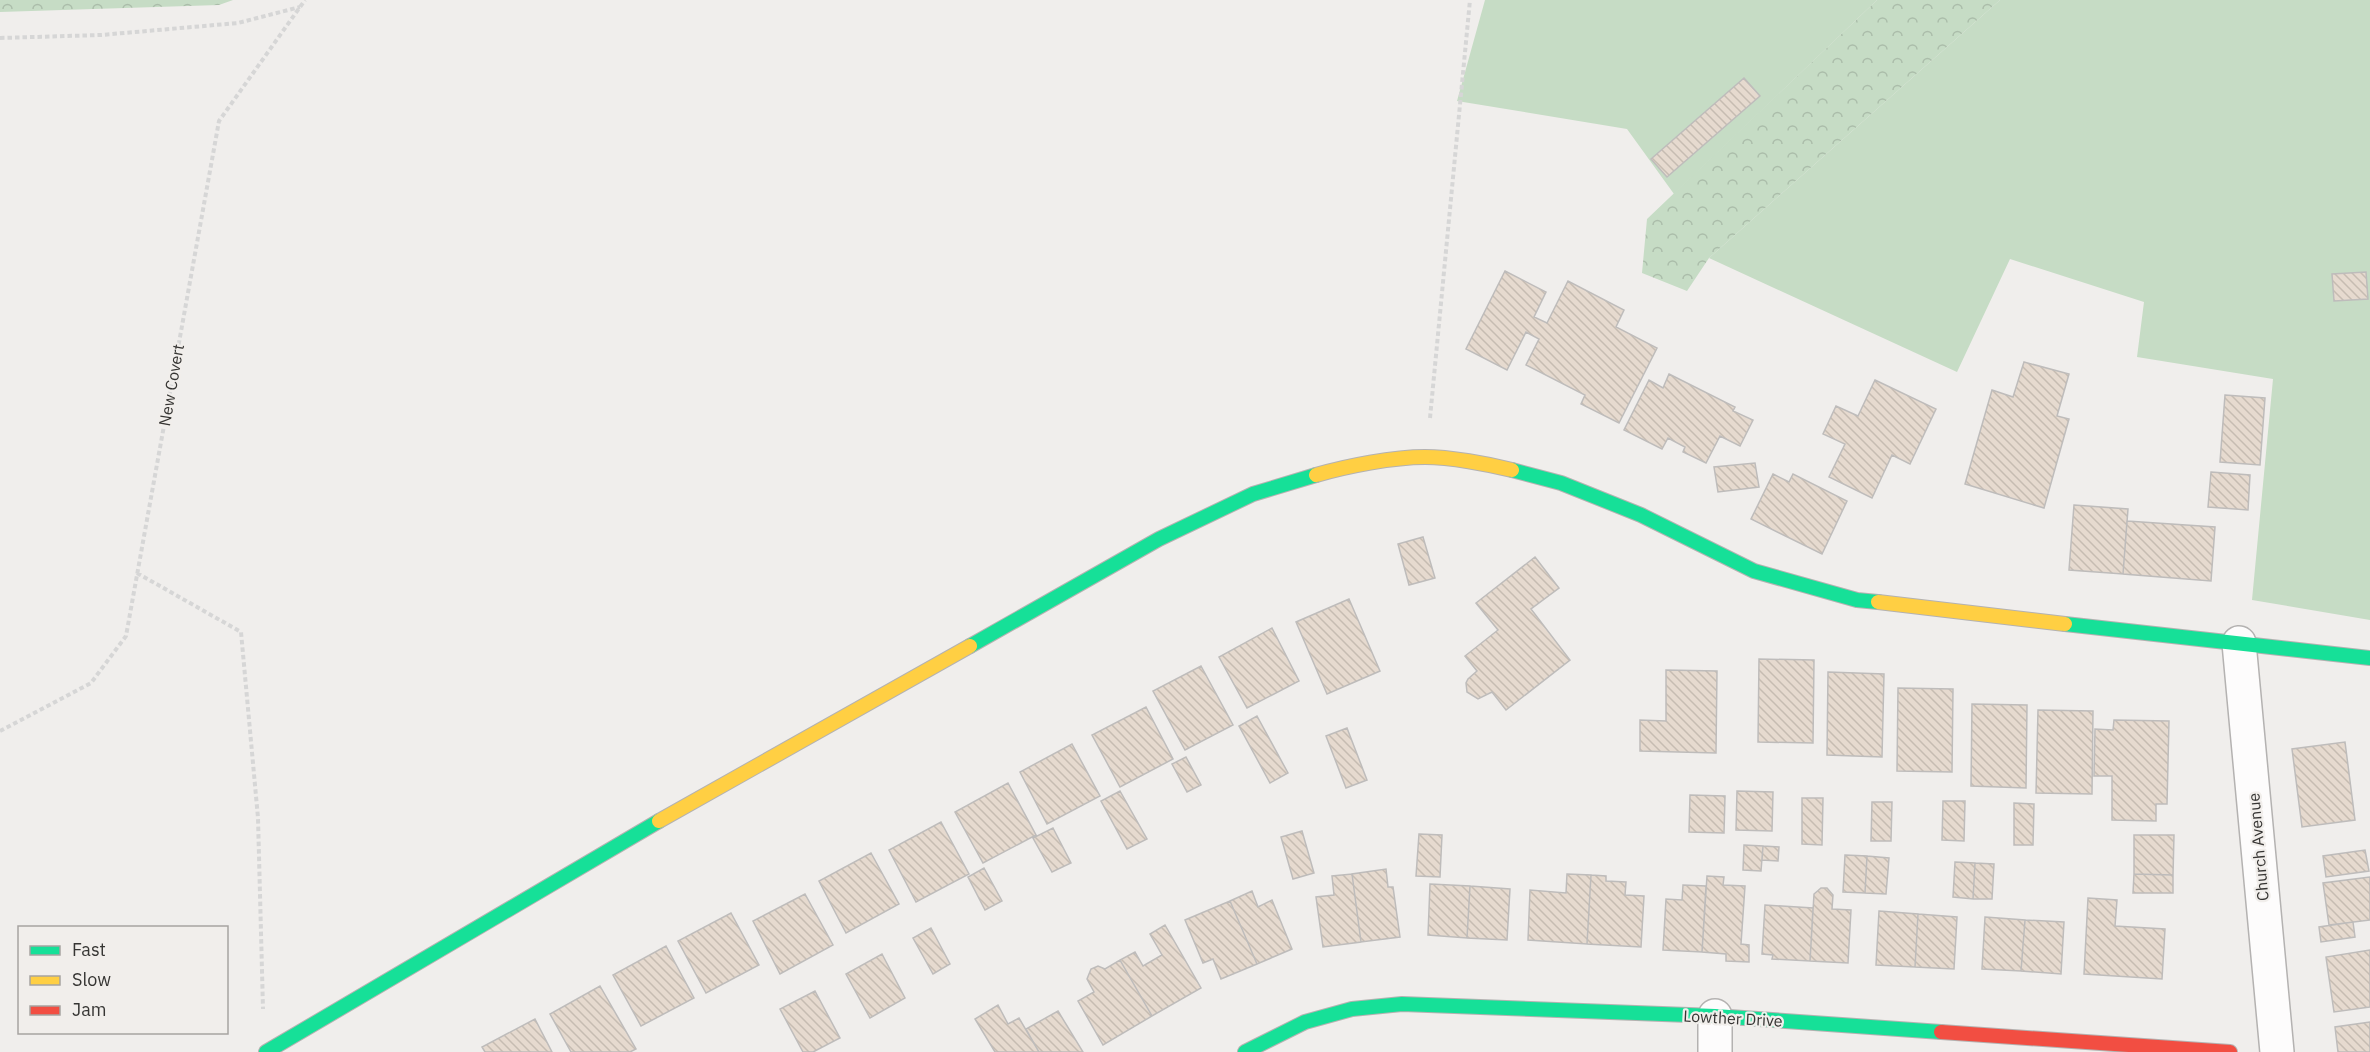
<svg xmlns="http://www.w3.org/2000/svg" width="2370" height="1052" font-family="'IBM Plex Sans',sans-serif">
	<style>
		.forest { fill: url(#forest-crowns) }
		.garden { fill: #c6dcc5 }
		.building { fill: url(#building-back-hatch); stroke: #bebcbb; stroke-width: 1.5 }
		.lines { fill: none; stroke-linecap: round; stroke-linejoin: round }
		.street-casing { stroke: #b4b2b1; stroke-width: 36 }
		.fast-casing { stroke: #b4b2b1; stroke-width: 16 }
		.slow-casing { stroke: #b4b2b1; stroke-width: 16 }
		.jam-casing { stroke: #b4b2b1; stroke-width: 16 }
		.path { stroke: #d6d6d6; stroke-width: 4; stroke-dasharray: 4.5 3; stroke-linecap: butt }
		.street { stroke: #fdfcfc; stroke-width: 33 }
		.fast { stroke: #16e098; stroke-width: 14 }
		.slow { stroke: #ffcf43; stroke-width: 14 }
		.jam { stroke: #f24e42; stroke-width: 14 }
		.labels { text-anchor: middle; stroke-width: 4.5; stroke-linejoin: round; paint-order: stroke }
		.street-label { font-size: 16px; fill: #363533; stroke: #f1eeeb }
	</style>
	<defs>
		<pattern id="forest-crowns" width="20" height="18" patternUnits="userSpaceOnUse" patternTransform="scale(1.5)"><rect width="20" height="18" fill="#c6dcc5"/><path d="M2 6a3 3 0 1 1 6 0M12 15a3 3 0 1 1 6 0" fill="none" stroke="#abbdaa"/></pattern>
		<pattern id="building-back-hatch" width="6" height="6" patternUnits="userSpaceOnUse" patternTransform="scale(1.5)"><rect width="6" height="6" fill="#e6dacf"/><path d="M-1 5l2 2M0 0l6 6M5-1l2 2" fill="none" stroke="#c6bcb2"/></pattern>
	</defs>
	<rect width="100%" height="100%" fill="#f0eeec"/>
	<!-- forest -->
	<path class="forest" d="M0,0H233L219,5L0,12Z
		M1877,0H2000L1709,258L1687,291L1642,273L1647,219Z"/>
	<!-- garden -->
	<path class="garden" d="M1485,0H1877L1674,194L1627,129L1457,101Z
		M2000,0H2370V620L2252,600L2273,379L2137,357L2144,302L2010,259L1957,372L1709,258Z"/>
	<!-- building -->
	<path class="building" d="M1744,78L1760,96L1667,177L1651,159Z
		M1505,271L1546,292L1534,317L1547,323L1568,281L1624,310L1616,327L1657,348L1619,423L1581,404L1585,395L1526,365L1539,339L1526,332L1507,370L1466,349Z
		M2366,272L2368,299L2334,301L2332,274Z
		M2024,362L2069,374L2057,416L2069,419L2044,508L1965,484L1992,390L2013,397Z
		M1669,374L1735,407L1733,411L1753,420L1740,446L1720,436L1706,463L1683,452L1685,447L1668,438L1662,449L1624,430L1649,380L1663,388Z
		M1875,380L1936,409L1910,464L1892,455L1872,498L1829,477L1845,444L1823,434L1836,406L1858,416Z
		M2225,395L2265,398L2260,465L2220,462Z
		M1755,463L1759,487L1718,492L1714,467Z
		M2211,472L2250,475L2248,510L2208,507Z
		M1773,474L1789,482L1793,474L1847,501L1822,554L1751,519Z
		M2074,505L2128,509L2123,574L2069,570Z
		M2127,521L2215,527L2211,581L2123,574Z
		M1423,537L1435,578L1409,585L1398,544Z
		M1535,557L1559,588L1531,609L1570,660L1506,710L1492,692L1478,699L1467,692L1466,683L1468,679L1477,671L1465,656L1498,630L1476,603Z
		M1349,599L1380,671L1327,694L1296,622Z
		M1272,628L1299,681L1247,708L1219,657Z
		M1759,659L1814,660L1813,743L1758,742Z
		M1201,666L1233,725L1185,750L1153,691Z
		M1666,670L1717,671L1716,753L1640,751V720L1666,721Z
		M1828,672L1884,674L1882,757L1827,755Z
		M1898,688L1953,689L1952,772L1897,771Z
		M1972,704L2027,705L2026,788L1971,786Z
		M1146,707L1173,759L1120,787L1092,735Z
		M2038,710L2093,711L2092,794L2036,793Z
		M1257,716L1288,773L1270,783L1239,726Z
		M2114,720L2169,721L2167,804H2156V821L2112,820V776H2094L2095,729L2113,730Z
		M1347,728L1367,780L1346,788L1326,736Z
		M2345,742L2355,820L2302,827L2292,749Z
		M1072,744L1100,796L1047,824L1020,772Z
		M1186,757L1201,785L1187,792L1172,764Z
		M1008,783L1036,835L983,863L955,812Z
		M1120,791L1147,839L1127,849L1101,801Z
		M1737,791L1773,792L1772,831L1736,830Z
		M1690,795L1725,796L1724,833L1689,832Z
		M1802,798H1823L1822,845L1802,844Z
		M1943,801H1965L1964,841L1942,840Z
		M1872,802H1892L1891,841H1871Z
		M2014,803L2034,804L2033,845H2014Z
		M941,822L969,874L916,902L889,850Z
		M1053,828L1071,863L1052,872L1033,838Z
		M1302,831L1314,873L1293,879L1281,837Z
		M1419,834L1442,835L1440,877L1416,876Z
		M2134,835H2174L2173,875L2134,874Z
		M1744,845L1763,846L1761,871L1743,870Z
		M1763,846L1779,847L1778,861L1762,860Z
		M2365,850L2369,871L2326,877L2323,856Z
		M871,853L899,904L846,933L819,881Z
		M1845,855L1867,856L1865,893L1843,892Z
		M1867,856L1889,858L1886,894L1865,893Z
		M1955,862L1975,863L1973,899L1953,897Z
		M1975,863L1994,864L1992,899H1973Z
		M984,868L1002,901L985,910L968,877Z
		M1386,869L1388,887H1393L1400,937L1361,942L1352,874Z
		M1352,874L1361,942L1323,947L1316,897L1334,895L1332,876Z
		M1567,874L1591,875L1587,944L1528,940L1530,890L1566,893Z
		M2134,874L2173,875V893H2133Z
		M1591,875L1606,876V881L1626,882L1625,895L1644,896L1641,947L1587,944Z
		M1707,876L1724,877L1723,885L1745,886L1741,944L1749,945V962L1726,961V954L1702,952Z
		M2370,877V920L2329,925L2323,883Z
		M1430,884L1470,886L1467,938L1428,935Z
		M1683,885L1706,886L1702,952L1663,950L1666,899L1682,900Z
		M1470,886L1510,889L1507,940L1467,938Z
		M1821,888H1827L1833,895L1832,909L1851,910L1848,963L1810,961L1814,894Z
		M1252,891L1258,907L1272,900L1292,949L1257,964L1230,901Z
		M805,894L833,945L780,974L753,921Z
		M2088,898L2117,900L2115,926L2165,929L2162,979L2084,974Z
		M1230,901L1257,964L1221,979L1213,959L1203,963L1185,920Z
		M1765,905L1813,908L1810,961L1772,959L1773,955L1762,954Z
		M1879,911L1918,914L1915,967L1876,965Z
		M731,913L759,965L706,993L678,941Z
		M1918,914L1957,917L1954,969L1915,967Z
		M1985,917L2025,920L2021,971L1982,969Z
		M2025,920L2064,922L2061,974L2021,971Z
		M2353,922L2355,937L2321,942L2319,927Z
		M1165,925L1201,988L1152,1016L1120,960L1135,952L1143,966L1162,955L1150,934Z
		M931,928L950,964L933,974L913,938Z
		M666,946L694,998L641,1026L613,975Z
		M2370,950V1007L2334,1012L2326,957Z
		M882,954L905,998L870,1018L846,974Z
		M1120,960L1152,1016L1103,1045L1078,1001L1094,992L1087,979L1091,969L1098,966L1105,969Z
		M600,986L636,1049L630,1052H571L550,1014Z
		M815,991L840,1038L813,1052H803L780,1009Z
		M998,1005L1008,1024L1019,1018L1039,1052H995L975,1019Z
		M1058,1011L1083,1052H1039L1026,1029Z
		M535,1019L552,1052H485L482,1047Z
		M2370,1022V1052H2338L2335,1027Z"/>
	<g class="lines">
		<!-- street casing -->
		<g class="street-casing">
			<path id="street" d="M2239,643L2277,1052
				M1715,1016V1052"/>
		</g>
		<!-- fast casing -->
		<g class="fast-casing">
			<path id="fast" d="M1512,470L1561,483L1641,515L1754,571L1857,600L1878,602
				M2065,624L2370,658
				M970,646L1159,539L1253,494L1316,475
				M266,1052L659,821
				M1245,1052L1305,1022L1352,1009L1402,1004L1715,1016L1941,1032"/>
		</g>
		<!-- slow casing -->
		<g class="slow-casing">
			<path id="slow" d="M1316,475C1347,466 1393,457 1425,457C1450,457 1488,464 1512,470
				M1878,602L2065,624
				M659,821L970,646"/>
		</g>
		<!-- jam casing -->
		<g class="jam-casing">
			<path id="jam" d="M1941,1032L2230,1052"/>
		</g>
		<!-- path -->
		<path class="path" d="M0,38L101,35L238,23L300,7
			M1430,418L1470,0
			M137,573L241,632L258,818L263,1009
			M0,731L91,683L126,636L219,121L305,0"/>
		<!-- street -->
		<use href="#street" class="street"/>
		<!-- fast -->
		<use href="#fast" class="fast"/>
		<!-- slow -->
		<use href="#slow" class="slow"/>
		<!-- jam -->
		<use href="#jam" class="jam"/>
	</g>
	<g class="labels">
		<!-- street labels -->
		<g class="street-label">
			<text transform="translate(171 385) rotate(-80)" y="6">New Covert</text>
			<text transform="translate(2258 847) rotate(-95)" y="6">Church Avenue</text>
			<text transform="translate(1733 1018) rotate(3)" y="6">Lowther Drive</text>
		</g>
	</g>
	<!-- legend -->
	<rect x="18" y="926" width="210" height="108" fill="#f1eeeb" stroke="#a6a4a1" stroke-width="1.5"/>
	<rect x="30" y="946" width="30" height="9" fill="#16e098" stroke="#a6a4a1" stroke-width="1.5"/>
	<text x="72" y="956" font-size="18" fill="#363533">Fast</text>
	<rect x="30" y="976" width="30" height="9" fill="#ffcf43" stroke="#a6a4a1" stroke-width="1.5"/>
	<text x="72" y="986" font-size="18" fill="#363533">Slow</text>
	<rect x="30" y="1006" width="30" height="9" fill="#f24e42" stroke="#a6a4a1" stroke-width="1.5"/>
	<text x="72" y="1016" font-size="18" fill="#363533">Jam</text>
</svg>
